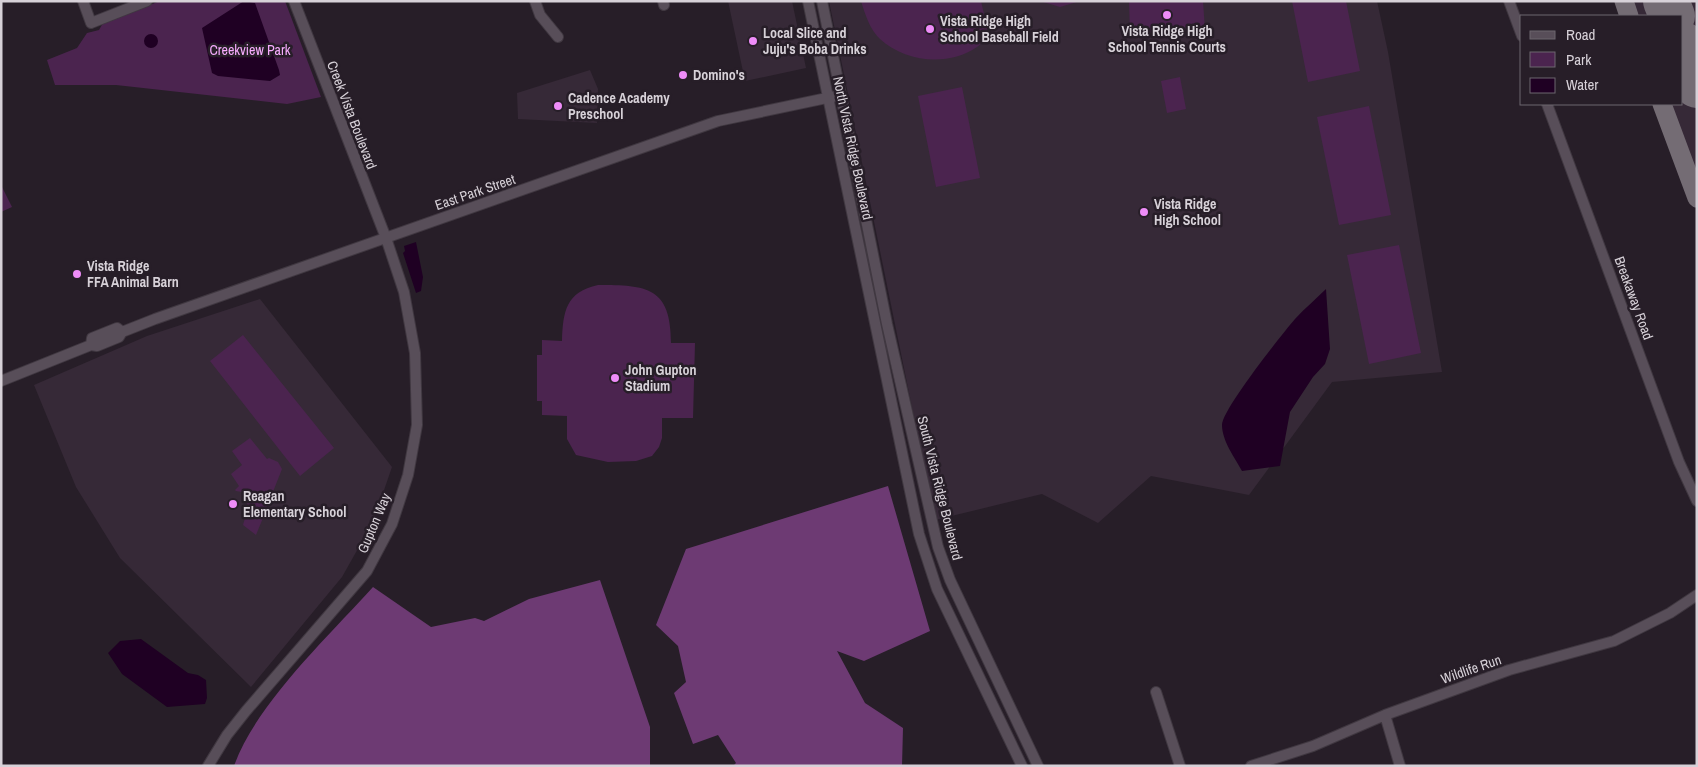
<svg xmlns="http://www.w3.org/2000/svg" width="1698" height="767" font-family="'Archivo Narrow',sans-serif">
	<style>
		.built { fill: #362937 }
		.green { fill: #4b244f }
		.forest { fill: #6d3a73 }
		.water { fill: #1f0023 }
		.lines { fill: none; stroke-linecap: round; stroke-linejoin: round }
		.taxiway { stroke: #746c74; stroke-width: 19 }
		.runway { stroke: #746c74; stroke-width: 46 }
		.minor-casing { stroke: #403841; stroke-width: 12 }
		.minor { stroke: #584e59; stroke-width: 10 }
		.poi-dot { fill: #ee8cf8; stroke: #271e28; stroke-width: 2 }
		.labels { text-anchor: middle; stroke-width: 5; stroke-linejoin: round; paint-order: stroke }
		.poi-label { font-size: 14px; font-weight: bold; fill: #d7d1d8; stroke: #271e28; text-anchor: start }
		.park-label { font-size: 14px; fill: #f7acfe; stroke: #271e28 }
		.street-label { font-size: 14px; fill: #d7d1d8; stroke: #271e28 }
	</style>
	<rect width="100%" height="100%" fill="#271e28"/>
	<!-- built -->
	<path class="built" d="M728,1H792L806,68L745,81Z
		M829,1H1377L1388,52L1442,372L1332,382L1249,495L1151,476L1098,523L1042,494L935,520Z
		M1622,1H1697V210L1659,104H1682V16H1627Z
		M590,70L598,89L597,123L518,119L517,93Z
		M260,299L392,467L373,522L342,577L251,687L120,558L76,487L34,385L147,336Z"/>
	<!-- green -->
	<path class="green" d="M160,1H285L321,97L287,104L116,85H55L47,60L77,48L87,33L99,30L103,23Z
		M861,1H981L988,32C985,37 982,44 977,47C948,67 905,62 880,39C870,30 865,14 861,1Z
		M1040,1H1080L1060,7Z
		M1129,1H1203L1205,30L1130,33Z
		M1292,1H1346L1360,71L1308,82Z
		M1180,77L1186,109L1167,113L1161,81Z
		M962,87L980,178L936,187L918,96Z
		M1369,106L1391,215L1339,225L1317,117Z
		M1,185L12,207L1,212Z
		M1399,245L1421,353L1369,364L1347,255Z
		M598,285C647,285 671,287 671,343H695L693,418H662V438L659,447L652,456L636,461L608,462L576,455L567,439V416L542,415V401H537V355H542V340L562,341C563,311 566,292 598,285Z
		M243,335L334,448L300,476L210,361Z
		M250,438L267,459L269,458L278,462L282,469L265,512L247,510L248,493L236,491L235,490L239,486L231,474L242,465L232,451Z
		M247,511L265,513L256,535L243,525Z"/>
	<!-- forest -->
	<path class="forest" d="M888,486L930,631L864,661L837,651L865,703L903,728L902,766H733L736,763L718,735L693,744L674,693L686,682L678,646L656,625L686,549Z
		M600,580L650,727V766H234C256,704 328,637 373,587L431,627L475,618L484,621L529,599Z"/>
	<!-- water -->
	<path class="water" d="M244,1L255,3L279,70L280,75L270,81L218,76L212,73L202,28Z
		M144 41a7 7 0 1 1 14 0a7 7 0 1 1-14 0Z
		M416,242L423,277L421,291L416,293L403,253L405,251L404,246Z
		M1326,289L1330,349L1325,364L1313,377L1290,412L1280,466L1242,471C1235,458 1222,441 1222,425C1222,410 1282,334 1295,319C1305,308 1316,299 1326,289Z
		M141,639L188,673L198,675L206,680L207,698L205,704L167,707L122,674L108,653L120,641Z"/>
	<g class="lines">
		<!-- taxiway -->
		<path class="taxiway" d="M1624,1L1629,16
			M1662,104L1697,198"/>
		<!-- runway -->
		<path class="runway" d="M1666,1L1672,16
			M1682,44L1697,85"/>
		<!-- minor casing -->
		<g class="minor-casing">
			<path id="minor" d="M83,1L91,23L147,1
				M535,1L540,15L558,37
				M663,1L664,5
				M808,1L919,534L937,589L1022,766
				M822,1L887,324L938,547L950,580L1038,766
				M1509,1L1522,36
				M1547,104L1679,462L1697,501
				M91,345L92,338L117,328L122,332
				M1,381L91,345L97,346L119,337L122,332L155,319L718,121L841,95
				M1156,692L1180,766
				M1385,715L1400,766
				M208,766L227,735L246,711L367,571L392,524L408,475L417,425L415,353L404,292L386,238L294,1
				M1251,766L1313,746L1385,715L1509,670L1614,641L1670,613L1697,595"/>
		</g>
		<!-- minor -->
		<use href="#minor" class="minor"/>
	</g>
	<!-- markers -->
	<g class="poi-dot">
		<circle cx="1167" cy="15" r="5"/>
		<circle cx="930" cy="29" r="5"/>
		<circle cx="753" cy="41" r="5"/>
		<circle cx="683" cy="75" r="5"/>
		<circle cx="558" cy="106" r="5"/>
		<circle cx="1144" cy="212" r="5"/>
		<circle cx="77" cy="274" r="5"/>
		<circle cx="615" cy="378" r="5"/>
		<circle cx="233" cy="504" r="5"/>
	</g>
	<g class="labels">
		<!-- poi labels -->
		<g class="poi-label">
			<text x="940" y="26">Vista Ridge High<tspan x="940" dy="16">School Baseball Field</tspan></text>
			<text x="1167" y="36" text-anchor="middle">Vista Ridge High<tspan x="1167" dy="16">School Tennis Courts</tspan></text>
			<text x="763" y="38">Local Slice and<tspan x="763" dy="16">Juju's Boba Drinks</tspan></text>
			<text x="693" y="80">Domino's</text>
			<text x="568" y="103">Cadence Academy<tspan x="568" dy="16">Preschool</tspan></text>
			<text x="1154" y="209">Vista Ridge<tspan x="1154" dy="16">High School</tspan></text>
			<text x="87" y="271">Vista Ridge<tspan x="87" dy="16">FFA Animal Barn</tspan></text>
			<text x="625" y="375">John Gupton<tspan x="625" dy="16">Stadium</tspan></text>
			<text x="243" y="501">Reagan<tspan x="243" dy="16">Elementary School</tspan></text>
		</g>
		<!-- park labels -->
		<g class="park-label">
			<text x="250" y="55">Creekview Park</text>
		</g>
		<!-- street labels -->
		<g class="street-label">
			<text transform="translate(352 115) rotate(69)" y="5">Creek Vista Boulevard</text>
			<text transform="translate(853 148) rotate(78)" y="5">North Vista Ridge Boulevard</text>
			<text transform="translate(475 192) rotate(-19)" y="5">East Park Street</text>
			<text transform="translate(1634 298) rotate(70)" y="5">Breakaway Road</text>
			<text transform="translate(940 488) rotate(76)" y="5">South Vista Ridge Boulevard</text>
			<text transform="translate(374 523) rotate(-67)" y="5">Gupton Way</text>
			<text transform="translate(1471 669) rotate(-19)" y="5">Wildlife Run</text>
		</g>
	</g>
	<!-- border -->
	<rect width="1698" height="767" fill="none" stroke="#d7d1d8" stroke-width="5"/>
	<!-- legend -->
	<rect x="1520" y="15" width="162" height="90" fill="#271e28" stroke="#6d666e"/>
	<rect x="1530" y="31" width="25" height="8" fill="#584e59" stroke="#6d666e"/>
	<text x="1566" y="40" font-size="15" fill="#d7d1d8">Road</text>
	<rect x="1530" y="52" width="25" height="15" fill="#4b244f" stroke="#6d666e"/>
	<text x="1566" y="65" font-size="15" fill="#d7d1d8">Park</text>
	<rect x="1530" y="78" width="25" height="15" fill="#1f0023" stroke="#6d666e"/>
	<text x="1566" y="90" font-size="15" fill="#d7d1d8">Water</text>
</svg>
